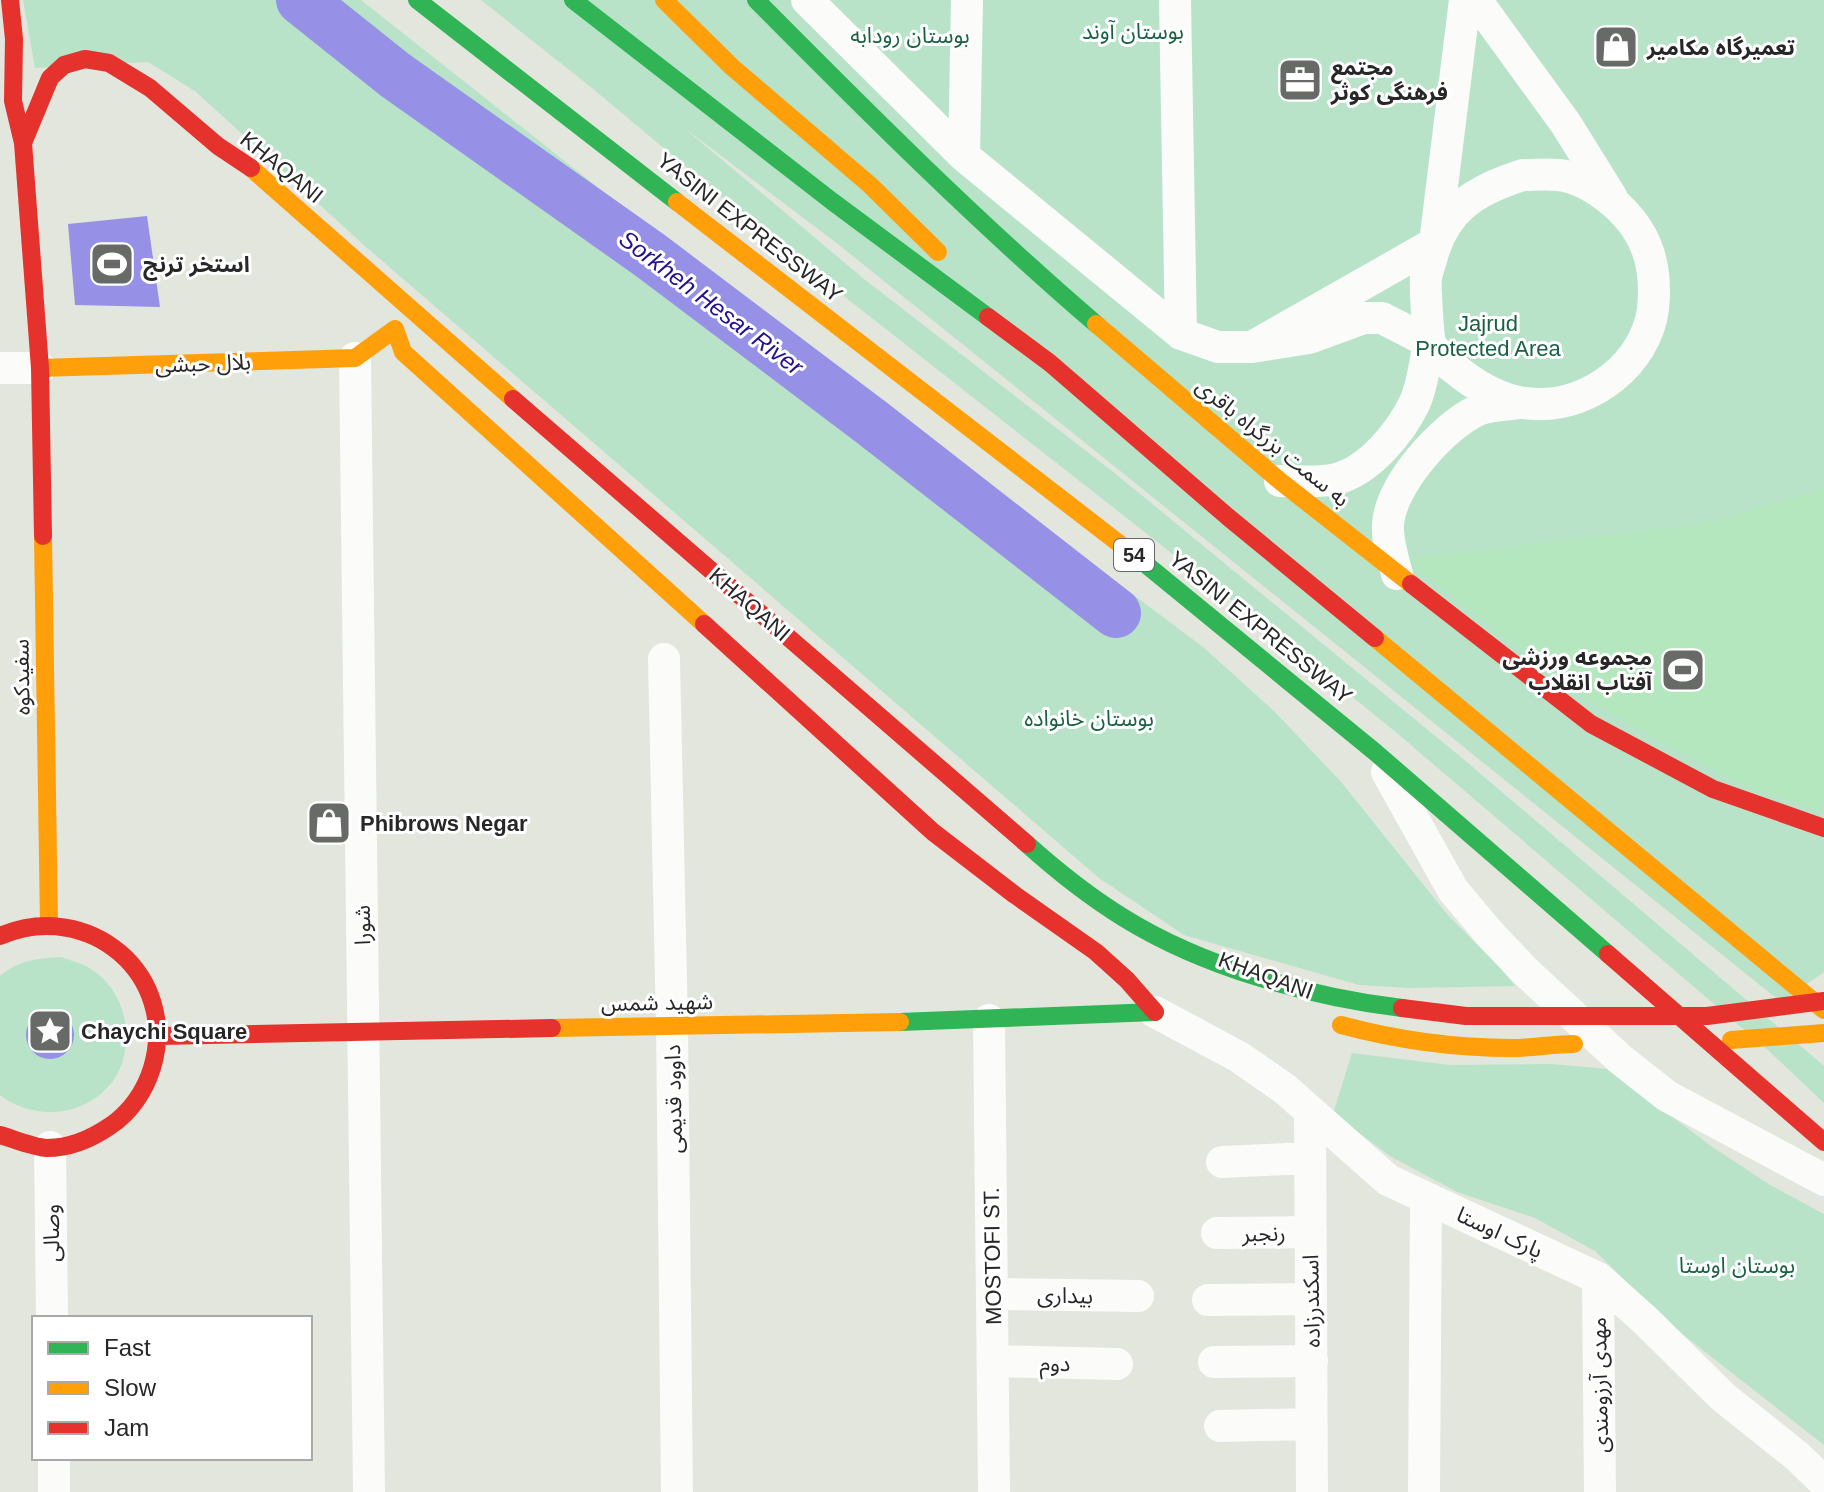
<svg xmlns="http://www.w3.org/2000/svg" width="1824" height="1492" font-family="Helvetica,'Noto Sans Arabic',sans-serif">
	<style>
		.green { fill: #b8e3c9; fill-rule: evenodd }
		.pitch { fill: #b5e7be }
		.water { fill: #9691e7 }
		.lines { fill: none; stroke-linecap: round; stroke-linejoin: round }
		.river { stroke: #9691e7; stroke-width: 50 }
		.street { stroke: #fbfbfa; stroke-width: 32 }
		.fast { stroke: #30b455; stroke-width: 18 }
		.slow { stroke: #ff9f0a; stroke-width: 18 }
		.jam { stroke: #e5322d; stroke-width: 18 }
		.labels { text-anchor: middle; stroke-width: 6; stroke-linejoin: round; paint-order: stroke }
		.shield { fill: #fff; stroke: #686868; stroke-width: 2 }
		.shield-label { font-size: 20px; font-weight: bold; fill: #272727 }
		.park-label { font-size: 22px; fill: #1a6144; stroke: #fff }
		.poi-label { font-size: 22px; font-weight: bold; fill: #272727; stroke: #fff; text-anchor: start }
		.street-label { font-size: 22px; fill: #272727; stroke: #fff }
		.water-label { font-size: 24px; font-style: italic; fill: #231092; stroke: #fff }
	</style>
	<rect width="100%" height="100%" fill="#e2e6dd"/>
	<!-- green -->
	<path class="green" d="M23,0H361L738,298L1203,647L1275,712L1342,783L1446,913L1502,970L1515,986L1410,988L1359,985L1184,935L1099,878L366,247L195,91L148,62L35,68Z
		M481,0H1824V972L1781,1002L834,241L683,127L864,279L1117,475L1462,758L1810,1054L1824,1066V1103L1769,1051L1398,734L1295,650L794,257L592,88Z
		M61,957C68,960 77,962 84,965C125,985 138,1040 115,1078C89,1117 35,1122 0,1095V976C19,960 38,958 61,957ZM50,1010L58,1011L71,1021L68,1052C45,1068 17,1047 31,1021Z
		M1352,1053L1450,1065L1551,1064L1609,1069L1711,1146L1770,1185L1824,1214V1445L1672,1326L1595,1251L1535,1218L1457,1192L1390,1156L1333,1114Z"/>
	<!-- pitch -->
	<path class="pitch" d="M1824,489V812L1743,785L1580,697L1405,559L1707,523Z"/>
	<!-- water -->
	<path class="water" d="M147,216L160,307L75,305L68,224Z
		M26 1035a24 24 0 1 1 48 0a24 24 0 1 1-48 0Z"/>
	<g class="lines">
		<!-- river -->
		<path class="river" d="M301,0L395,75L651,256L871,422L1116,613"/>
		<!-- street -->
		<path class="street" d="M807,0L964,156L1181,334L1218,347H1252
			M1175,0L1181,334
			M1476,0L1566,124L1612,198
			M964,156L967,0
			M1523,175C1535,175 1547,174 1559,175C1577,177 1594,187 1608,198C1645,227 1658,262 1653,309C1646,363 1591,406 1537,404C1509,404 1482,390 1460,373C1450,365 1436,355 1430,343C1428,339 1425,284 1426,278C1427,272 1429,266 1431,260C1444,208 1476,190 1523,175Z
			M355,358L369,1492
			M0,368H40
			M1280,481C1299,481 1318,483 1336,479C1369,471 1401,432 1415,402C1423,384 1425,362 1429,342L1382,318H1364L1309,338L1252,347L1435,243L1465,0
			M1397,574C1393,558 1387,541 1388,525C1390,485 1443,426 1478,410C1490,405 1507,405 1521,403
			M664,659L672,1026L677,1492
			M1387,772L1453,890L1489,933L1526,972L1620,1059L1667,1096L1824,1180
			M1155,1012L1239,1057L1285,1089L1388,1180L1598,1278L1646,1321L1723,1397L1797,1456L1824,1482
			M989,1020L994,1492
			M1310,1111L1312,1492
			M50,1147L52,1318
			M1222,1162L1310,1158
			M1217,1233L1311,1232
			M1598,1278L1600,1492
			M992,1294L1138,1296
			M1208,1300L1311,1299
			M993,1361L1117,1364
			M1214,1362L1312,1361
			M1220,1426L1311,1424
			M54,1458V1492
			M1424,1492L1426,1198"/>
		<!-- fast -->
		<path class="fast" d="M417,0L677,202
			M573,0L833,202L988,317
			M756,0C866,111 977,222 1096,324
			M1143,562L1375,752L1608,954
			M1027,844C1057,871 1090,897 1124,918C1203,967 1310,997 1402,1008
			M900,1022L1155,1012"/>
		<!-- slow -->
		<path class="slow" d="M664,0L732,67L870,185L938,252
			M251,168L513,399
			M677,202L1143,562
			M1096,324L1280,481L1411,584
			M395,329L403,352L704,624
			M40,368L355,358L395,329
			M43,536L49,924
			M1375,638L1824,1010
			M1341,1025C1397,1040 1454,1048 1512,1048C1533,1048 1553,1044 1574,1044
			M552,1028L900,1022
			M1731,1040L1824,1033"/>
		<!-- jam -->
		<path class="jam" d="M10,0L14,39L13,101L23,143L40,368L43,536
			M23,143L50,78L64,65L85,59L109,63L150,88L218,146L251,168
			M988,317L1050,363L1228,517L1375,638
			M513,399L1027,844
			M1411,584L1591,724L1713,789L1824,828
			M704,624L933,832L1015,895L1096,952L1127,980L1155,1012
			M0,936C89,898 180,975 152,1068C145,1091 130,1113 110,1126C91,1139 71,1148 47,1148C32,1147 14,1139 0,1135
			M1608,954L1824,1142
			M1402,1008L1466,1016H1707L1824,1001
			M160,1036L552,1028"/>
	</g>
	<!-- icons -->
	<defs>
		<g id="shop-square" transform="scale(2.3)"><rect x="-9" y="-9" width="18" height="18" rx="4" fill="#686a67" stroke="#fff"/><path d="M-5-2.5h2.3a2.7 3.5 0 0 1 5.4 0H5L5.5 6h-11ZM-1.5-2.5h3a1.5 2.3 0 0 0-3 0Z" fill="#fff"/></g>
		<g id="office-square" transform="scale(2.3)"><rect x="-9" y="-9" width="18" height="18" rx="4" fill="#686a67" stroke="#fff"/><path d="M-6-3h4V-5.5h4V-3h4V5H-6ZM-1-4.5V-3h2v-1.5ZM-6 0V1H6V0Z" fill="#fff"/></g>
		<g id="stadium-square" transform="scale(2.3)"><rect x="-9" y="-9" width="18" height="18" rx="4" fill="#686a67" stroke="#fff"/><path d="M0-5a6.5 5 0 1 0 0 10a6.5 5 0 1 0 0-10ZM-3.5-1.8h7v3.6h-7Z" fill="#fff"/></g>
		<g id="sight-square" transform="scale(2.3)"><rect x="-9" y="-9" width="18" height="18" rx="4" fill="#686a67" stroke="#fff"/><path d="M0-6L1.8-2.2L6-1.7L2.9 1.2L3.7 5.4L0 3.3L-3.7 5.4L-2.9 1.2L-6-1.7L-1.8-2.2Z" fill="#fff"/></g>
	</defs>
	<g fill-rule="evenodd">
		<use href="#shop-square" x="1616" y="47"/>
		<use href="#office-square" x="1300" y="80"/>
		<use href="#stadium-square" x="112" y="264"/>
		<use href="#stadium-square" x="1683" y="670"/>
		<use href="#shop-square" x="329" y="823"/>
		<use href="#sight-square" x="50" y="1031"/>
	</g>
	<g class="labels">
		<!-- shield labels -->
		<rect class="shield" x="1114" y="539" width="40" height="32" rx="6"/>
		<g class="shield-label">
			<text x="1134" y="562">54</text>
		</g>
		<!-- park labels -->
		<g class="park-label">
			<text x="1133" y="39">بوستان آوند</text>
			<text x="910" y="43">بوستان رودابه</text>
			<text x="1488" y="331">Jajrud<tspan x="1488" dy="25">Protected Area</tspan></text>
			<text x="1089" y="726">بوستان خانواده</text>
			<text x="1737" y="1273">بوستان اوستا</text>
		</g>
		<!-- poi labels -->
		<g class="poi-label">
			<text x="1647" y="55">تعمیرگاه مکامیر</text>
			<text x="1331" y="75">مجتمع<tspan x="1331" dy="25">فرهنگی کوثر</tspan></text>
			<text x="143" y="272">استخر ترنج</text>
			<text x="1652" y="665" text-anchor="end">مجموعه ورزشی<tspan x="1652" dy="25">آفتاب انقلاب</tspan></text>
			<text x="360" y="831">Phibrows Negar</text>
			<text x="81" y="1039">Chaychi Square</text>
		</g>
		<!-- street labels -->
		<g class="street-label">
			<text transform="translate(282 167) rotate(39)" y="8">KHAQANI</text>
			<text transform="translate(750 227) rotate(38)" y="8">YASINI EXPRESSWAY</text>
			<text transform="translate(203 363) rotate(-2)" y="8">بلال حبشی</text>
			<text transform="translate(1273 442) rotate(39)" y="8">به سمت بزرگراه باقری</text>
			<text transform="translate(750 604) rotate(41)" y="8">KHAQANI</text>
			<text transform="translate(1261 627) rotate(39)" y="8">YASINI EXPRESSWAY</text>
			<text transform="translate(21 677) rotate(-91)" y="8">سفیدکوه</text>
			<text transform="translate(362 925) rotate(-91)" y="8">شورا</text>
			<text transform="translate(1266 975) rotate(20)" y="8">KHAQANI</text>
			<text transform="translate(657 1002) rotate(-1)" y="8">شهید شمس</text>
			<text transform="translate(673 1099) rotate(-91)" y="8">داوود قدیمی</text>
			<text transform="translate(1500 1232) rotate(25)" y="8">پارک اوستا</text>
			<text transform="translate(51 1233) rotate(-91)" y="8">وصالی</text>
			<text transform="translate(1264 1233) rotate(-1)" y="8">رنجبر</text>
			<text transform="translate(992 1256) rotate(-91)" y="8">MOSTOFI ST.</text>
			<text transform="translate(1065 1295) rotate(1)" y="8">بیداری</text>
			<text transform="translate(1311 1301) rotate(-91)" y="8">اسکندرزاده</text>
			<text transform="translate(1055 1363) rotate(1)" y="8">دوم</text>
			<text transform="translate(1599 1385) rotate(-91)" y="8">مهدی آرزومندی</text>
		</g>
		<!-- water labels -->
		<g class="water-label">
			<text transform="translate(711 303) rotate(37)" y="8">Sorkheh Hesar River</text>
		</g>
	</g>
	<!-- legend -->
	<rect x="32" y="1316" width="280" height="144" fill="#ffffff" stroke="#a9a9a9" stroke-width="2"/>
	<rect x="48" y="1342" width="40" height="12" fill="#30b455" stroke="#a9a9a9" stroke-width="2"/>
	<text x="104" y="1356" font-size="24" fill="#272727">Fast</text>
	<rect x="48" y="1382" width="40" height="12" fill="#ff9f0a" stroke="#a9a9a9" stroke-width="2"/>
	<text x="104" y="1396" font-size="24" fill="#272727">Slow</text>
	<rect x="48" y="1422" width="40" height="12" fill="#e5322d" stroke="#a9a9a9" stroke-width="2"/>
	<text x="104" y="1436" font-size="24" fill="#272727">Jam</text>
</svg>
